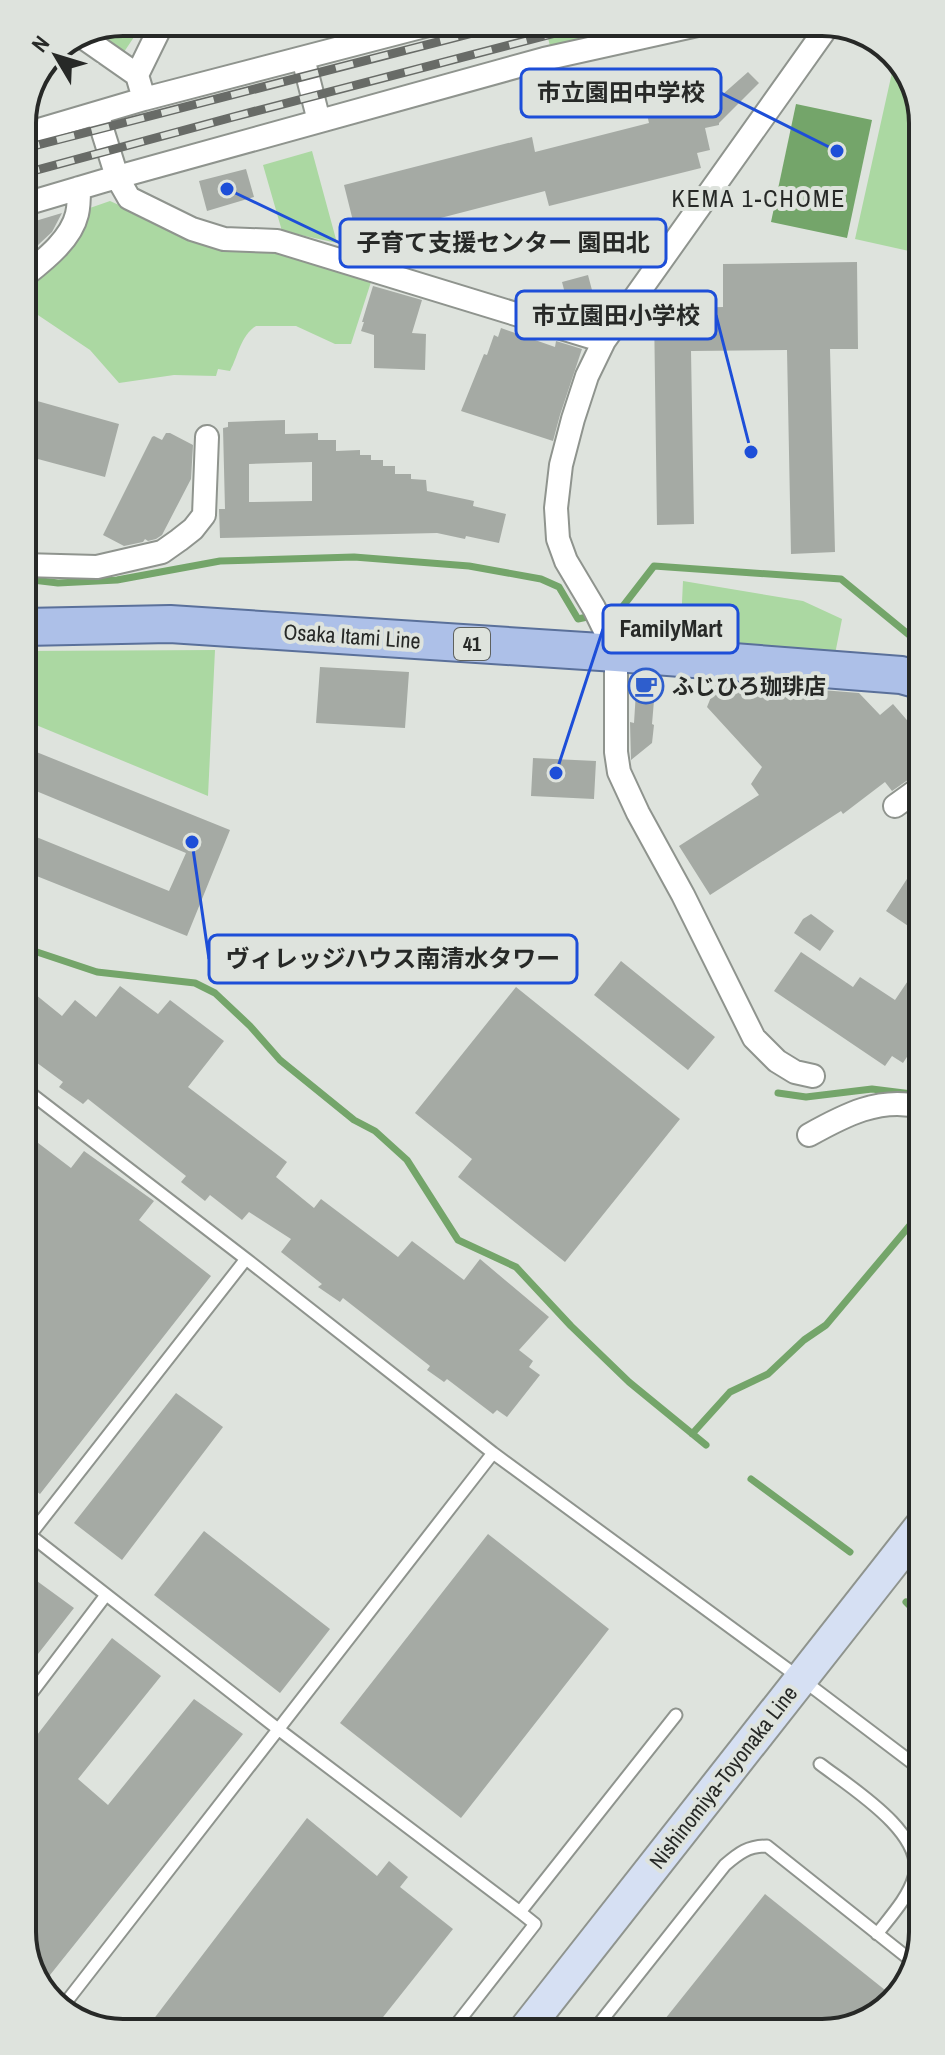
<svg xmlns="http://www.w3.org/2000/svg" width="945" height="2055" font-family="'Archivo Narrow','Noto Sans JP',sans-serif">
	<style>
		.green { fill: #abd8a2 }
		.water { fill: #74a56a }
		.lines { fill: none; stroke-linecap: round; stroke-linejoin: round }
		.stream { stroke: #74a56a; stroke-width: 7 }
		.building { fill: #a5aaa4; fill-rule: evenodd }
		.lane-casing { stroke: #8f948e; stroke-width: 15 }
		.street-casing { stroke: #8f948e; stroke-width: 26 }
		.secondary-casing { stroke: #8f948e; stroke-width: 36 }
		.primary-casing { stroke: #5a709a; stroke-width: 40 }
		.lane { stroke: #fff; stroke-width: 11 }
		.street { stroke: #fff; stroke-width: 22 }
		.secondary { stroke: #d6e0f3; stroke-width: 32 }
		.primary { stroke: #adc0e8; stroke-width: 36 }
		.rail-casing { stroke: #686b67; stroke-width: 9 }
		.rail { stroke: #dee3dd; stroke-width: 6; stroke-dasharray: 18; stroke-linecap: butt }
		.labels { text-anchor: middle; stroke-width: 8; stroke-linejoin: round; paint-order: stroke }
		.shield { fill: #dee3dd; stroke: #5e615e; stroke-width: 2 }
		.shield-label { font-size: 20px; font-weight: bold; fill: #272927 }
		.street-label { font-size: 22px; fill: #272927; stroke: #dee3dd }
		.poi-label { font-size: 22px; font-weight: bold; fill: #272927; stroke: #dee3dd; text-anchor: start }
		.neighbourhood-label { font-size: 24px; letter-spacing: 2px; fill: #272927; stroke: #dee3dd }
		.rim { fill: none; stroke: #272927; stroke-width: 4 }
		.leader { fill: none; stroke: #1d4ed8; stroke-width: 3 }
		.callout-dot { fill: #1d4ed8; stroke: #dee3dd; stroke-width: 3 }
		.callout { fill: #dee3dd; stroke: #1d4ed8; stroke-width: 3 }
		.callout-label { font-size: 24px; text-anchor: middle; font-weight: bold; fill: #272927 }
	</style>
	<rect width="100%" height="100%" fill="#dee3dd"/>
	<!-- green -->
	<path class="green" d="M123,22H144L122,55L93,35Z
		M544,22H610L613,31L550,46Z
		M895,59L917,90L918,253L855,239Z
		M312,151L337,243L282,231L263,165Z
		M110,201L215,248L238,251L276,250L368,279L371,282L351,344H335L296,326H256C241,335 238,356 230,371L218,369L216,376L174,375L119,383L90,350L23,305V283L87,209Z
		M683,581L803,601L842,619L835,654L712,646L681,623Z
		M215,650L208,796L24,720V651Z"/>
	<!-- water -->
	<path class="water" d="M796,104L872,120L847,238L771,222Z"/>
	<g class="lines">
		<!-- stream -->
		<path class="stream" d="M24,579L58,583L117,580L220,561L354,557L469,566L541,579L559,587L578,619L620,610L654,566L841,579L919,643
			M25,948L97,972L195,983L215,993L250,1026L280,1060L354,1120L375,1131L407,1160L458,1240L516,1267L571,1326L629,1382L706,1445
			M778,1093L806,1097L872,1089L920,1095
			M692,1434L730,1392L768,1374L804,1340L826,1325L911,1224L918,1222L921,1225
			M751,1479L850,1552
			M906,1602L922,1618"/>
	</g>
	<!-- building -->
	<path class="building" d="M748,72L759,83L719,123V125L705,128L710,150L697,153L701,168L549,206L545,191L371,236L367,222L354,225L344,185L532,137L535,152L649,123L643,98L710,81L714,102Z
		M246,169L254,197L207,211L199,181Z
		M62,213L52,232L23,259L22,225Z
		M857,262L858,349H830L835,552L791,554L787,350L691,351L694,524L657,525L654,309L723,307V264Z
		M588,275L593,294L567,301L562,282Z
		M373,286L422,300L412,333L426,334L425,370L374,368V335L361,331L364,322H362Z
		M501,328L555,347L556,341L582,349L560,415L553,441L461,411L484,354L487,355L494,335L498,337Z
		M23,397L119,424L105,477L23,455Z
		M285,420V434L318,433V440H336V451L360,450V455H371V460H383V466H395V474H411V479L426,480L427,491L474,501L473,506L506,514L499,543L466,536L465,539L437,533L220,538L219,509H225L223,428L228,427V422ZM312,462V501L249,502V464Z
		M166,433H170L193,445L191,479L162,535L156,539L148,541L145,539L143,542L124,546L103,535L152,437L154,436L162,440Z
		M320,667L409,672L405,728L316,723Z
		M637,676L656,677L652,724L654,725L652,743L631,760L630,722L634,723Z
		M717,682L743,684L771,699L772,686L859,693L880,715L893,704L919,734L920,774L912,777L892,791L885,782L843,814L841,811L710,895L679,846L759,795L751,784L762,767L707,707Z
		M24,747L230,830L187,936L24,871V832L169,891L186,853L24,786Z
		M533,758L596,761L594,799L531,796Z
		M920,859V934L886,911Z
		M811,914L834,931L820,951L794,933L803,919Z
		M801,952L853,987L860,977L895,1000L920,963V1037L903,1063L892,1056L885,1066L774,991Z
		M621,961L715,1037L688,1070L594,995Z
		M25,986L62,1016L75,1000L96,1017L120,986L158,1014L170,1000L224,1041L188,1087L287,1162L276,1177L314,1208L321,1199L398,1257L412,1241L464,1280L480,1259L549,1317L519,1350L533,1361L529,1367L540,1375L507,1417L497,1410L493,1414L447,1379L444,1382L427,1370L430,1366L343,1298L340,1302L318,1287L322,1284L281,1252L291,1239L249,1212L242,1220L210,1195L205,1201L181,1182L186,1176L88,1099L83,1104L59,1087L63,1082L25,1054Z
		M516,987L680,1119L565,1262L458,1177L472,1159L415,1113Z
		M25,1133L71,1168L84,1151L154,1201L139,1220L211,1276L40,1494L26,1484Z
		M176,1393L223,1427L122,1560L74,1523Z
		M204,1531L330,1629L280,1693L154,1595Z
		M488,1534L609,1629L461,1818L340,1723Z
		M26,1573L74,1608L27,1668L26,1591Z
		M112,1638L161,1676L78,1779L108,1805L194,1699L243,1734L42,1985L28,1965L27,1748Z
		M307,1818L377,1876L389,1861L408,1877L400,1887L453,1929L372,2031L143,2033Z
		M765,1894L895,1998L855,2027L657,2029Z"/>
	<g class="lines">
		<!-- lane casing -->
		<g class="lane-casing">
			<path id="lane" d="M25,1089L246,1259L493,1453L816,1690L923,1771
				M26,1532L278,1729L520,1912
				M30,1535L246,1259
				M27,1699L106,1595
				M820,1764C850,1787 927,1834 914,1877C908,1898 890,1917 877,1934
				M60,2010L493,1453
				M595,2029L725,1865C739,1853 748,1846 767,1846L913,1962
				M452,2030L535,1924L520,1912L676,1715"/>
		</g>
		<!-- street casing -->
		<g class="street-casing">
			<path id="street" d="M84,38L137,75L144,99
				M303,58L319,121
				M137,75L161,26L166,22
				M97,113L117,177L129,198L192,229L224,239L277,241L604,341
				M22,135L144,99L440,22
				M22,205L103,181L544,59L711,22
				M23,277C43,261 71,240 77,214C79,206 79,196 79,188
				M23,565L97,567L162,552L179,540L193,529L204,515L207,437
				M895,806L920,788
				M813,1076L795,1072L777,1061L754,1038L683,895L638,813L619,772L616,752V653L594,608L566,561L558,539L556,508L561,465L573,419L587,376L604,341L830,23
				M809,1135C843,1116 880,1096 921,1107"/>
		</g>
		<!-- secondary casing -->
		<g class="secondary-casing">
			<path id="secondary" d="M525,2030L922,1525"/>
		</g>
		<!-- primary casing -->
		<g class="primary-casing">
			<path id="primary" d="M24,627L170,624L616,653L901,675L919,680"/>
		</g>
		<!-- lane -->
		<use href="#lane" class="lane"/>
		<!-- street -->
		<use href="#street" class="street"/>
		<!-- secondary -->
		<use href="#secondary" class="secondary"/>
		<!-- primary -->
		<use href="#primary" class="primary"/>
		<!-- rail casing -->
		<g class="rail-casing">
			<path id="rail" d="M22,149L515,22
				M22,174L233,117L598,22"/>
		</g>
		<!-- rail -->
		<use href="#rail" class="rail"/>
	</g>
	<!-- icons -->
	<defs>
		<g id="cafe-ring" transform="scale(1.8)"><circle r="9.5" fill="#dee3dd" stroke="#2e5ecd" stroke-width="1.5"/><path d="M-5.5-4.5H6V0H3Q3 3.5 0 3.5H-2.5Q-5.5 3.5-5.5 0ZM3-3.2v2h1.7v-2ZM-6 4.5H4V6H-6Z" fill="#2e5ecd"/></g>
	</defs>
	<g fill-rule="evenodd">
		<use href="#cafe-ring" x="646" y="686"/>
	</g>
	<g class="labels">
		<!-- shield labels -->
		<rect class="shield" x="454" y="628" width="36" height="32" rx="6"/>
		<g class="shield-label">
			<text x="472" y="651">41</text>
		</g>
		<!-- street labels -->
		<g class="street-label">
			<text transform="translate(352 636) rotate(4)" y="8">Osaka Itami Line</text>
			<text transform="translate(723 1777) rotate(-52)" y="8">Nishinomiya-Toyonaka Line</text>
		</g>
		<!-- poi labels -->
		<g class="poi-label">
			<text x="672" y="694">ふじひろ珈琲店</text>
		</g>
		<!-- neighbourhood labels -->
		<g class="neighbourhood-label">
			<text x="759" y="207">KEMA 1-CHOME</text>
		</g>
	</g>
	<!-- crop -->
	<path d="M0 0H945V2055H0ZM123 36H822A87 87 0 0 1 909 123V1932A87 87 0 0 1 822 2019H123A87 87 0 0 1 36 1932V123A87 87 0 0 1 123 36Z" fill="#dee3dd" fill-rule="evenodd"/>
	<path class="rim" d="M123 36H822A87 87 0 0 1 909 123V1932A87 87 0 0 1 822 2019H123A87 87 0 0 1 36 1932V123A87 87 0 0 1 123 36Z"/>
	<!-- callouts -->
	<path class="leader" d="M837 151L721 93M227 189L340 243M751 452L716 315M556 773L603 629M192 842L209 959"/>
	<g class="callout-dot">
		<circle cx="837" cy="151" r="8"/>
		<circle cx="227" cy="189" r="8"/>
		<circle cx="751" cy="452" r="8"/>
		<circle cx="556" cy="773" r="8"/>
		<circle cx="192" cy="842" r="8"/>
	</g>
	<g class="callout">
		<rect x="521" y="69" width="200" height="48" rx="8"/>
		<rect x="340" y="219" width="326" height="48" rx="8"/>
		<rect x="516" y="291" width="200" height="48" rx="8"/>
		<rect x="603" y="605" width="135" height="48" rx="8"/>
		<rect x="209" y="935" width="368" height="48" rx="8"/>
	</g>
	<g class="callout-label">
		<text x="621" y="101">市立園田中学校</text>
		<text x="503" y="251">子育て支援センター 園田北</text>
		<text x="616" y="324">市立園田小学校</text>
		<text x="671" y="637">FamilyMart</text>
		<text x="393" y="967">ヴィレッジハウス南清水タワー</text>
	</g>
	<!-- north arrow -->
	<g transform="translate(56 56) rotate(308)" stroke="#dee3dd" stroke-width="6" paint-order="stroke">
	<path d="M0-6L14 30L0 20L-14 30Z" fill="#272927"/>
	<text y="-12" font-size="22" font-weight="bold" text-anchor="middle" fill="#272927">N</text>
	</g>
</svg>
